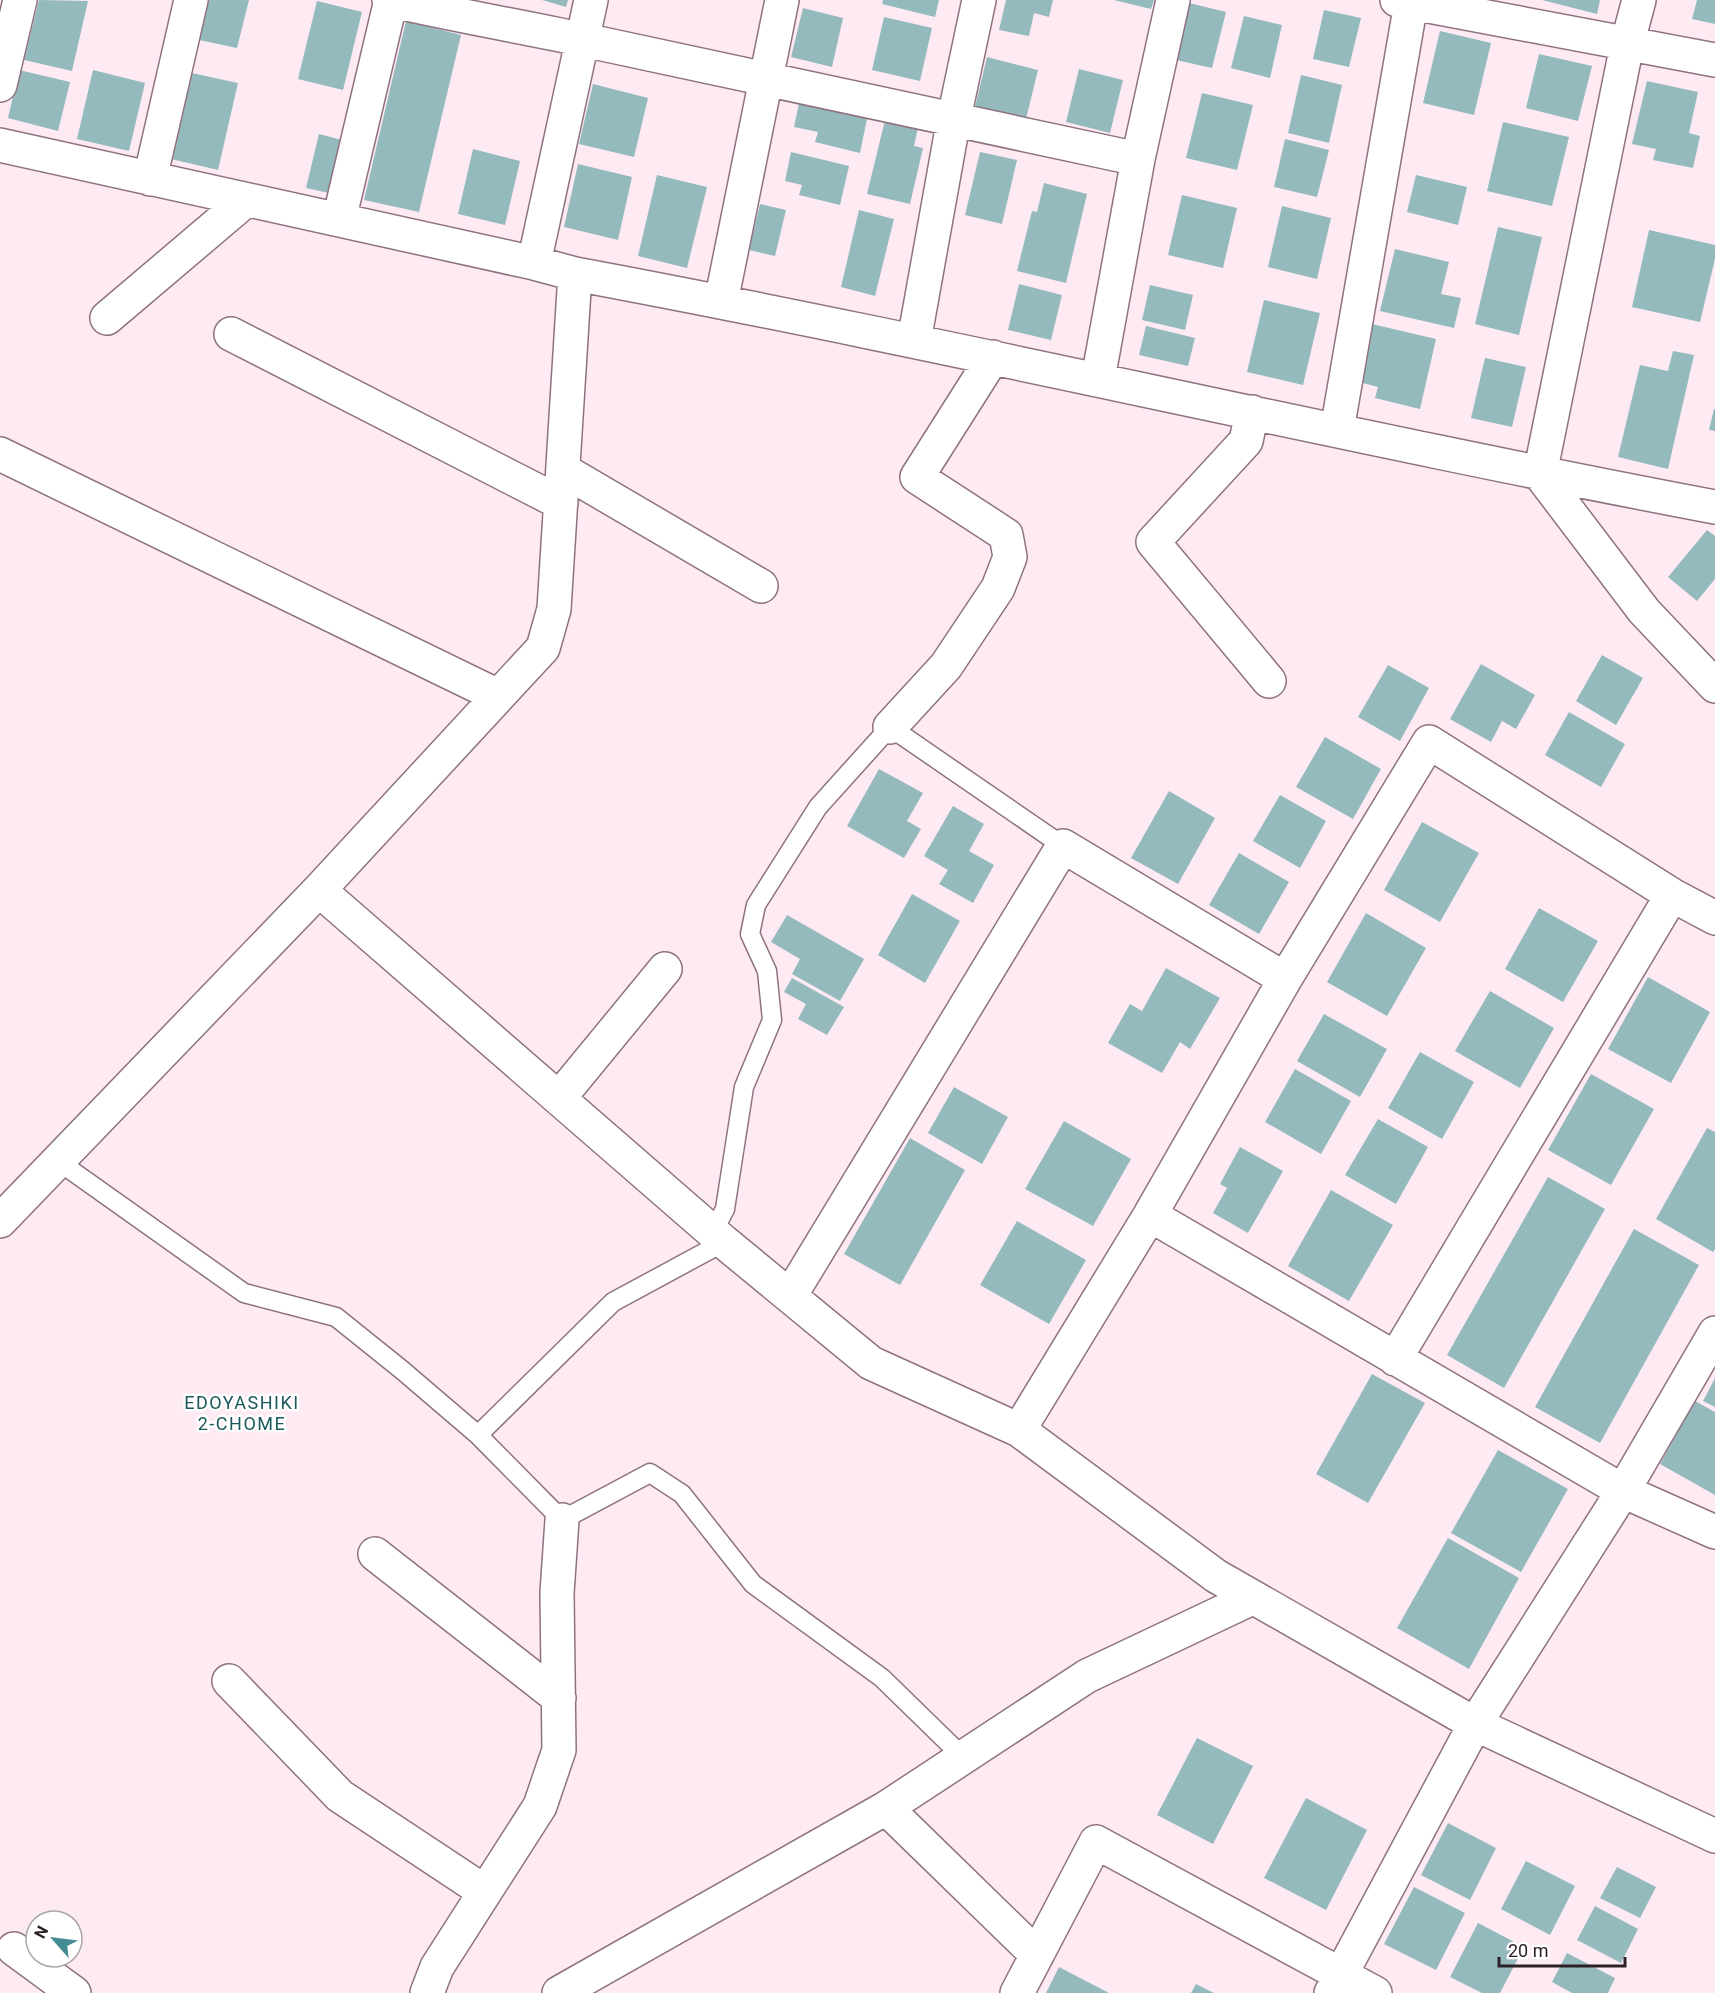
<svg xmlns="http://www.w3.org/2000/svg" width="1715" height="1993" font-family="Roboto,sans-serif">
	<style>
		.building { fill: #94babd }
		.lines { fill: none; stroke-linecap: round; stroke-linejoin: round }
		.service-casing { stroke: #8f7280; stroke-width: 21 }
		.minor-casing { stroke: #8f7280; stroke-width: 36 }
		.service { stroke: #fff; stroke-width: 18 }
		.minor { stroke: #fff; stroke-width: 33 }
		.labels { text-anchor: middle; stroke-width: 5; stroke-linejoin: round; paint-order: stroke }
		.neighbourhood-label { font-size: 18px; letter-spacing: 1.5px; fill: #1b575c; stroke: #fff }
	</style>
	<rect width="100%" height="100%" fill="#feeaf3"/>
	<!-- building -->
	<path class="building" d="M39,0L88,1L72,71L24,60Z
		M209,0H249L237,48L199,40Z
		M542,0H568L566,7Z
		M883,0H939L935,17L882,4Z
		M1006,0H1053L1049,17L1034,13L1029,36L999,30Z
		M1114,0H1154L1151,9Z
		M1542,0H1600L1597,14Z
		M1697,0H1715V24L1692,19Z
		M317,1L362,12L343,90L298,79Z
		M1189,3L1226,12L1212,68L1176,60Z
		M803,8L843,18L832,67L791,57Z
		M1324,10L1361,18L1349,67L1313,59Z
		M1244,16L1282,25L1270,78L1231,68Z
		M884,17L932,28L920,81L872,70Z
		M406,21L461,35L419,212L364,200Z
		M1440,31L1491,43L1474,115L1423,103Z
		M1539,54L1592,66L1578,121L1526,108Z
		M987,57L1038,70L1026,119L975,107Z
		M1079,69L1123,80L1110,133L1066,122Z
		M19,70L70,82L58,131L8,118Z
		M93,70L145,83L129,151L77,139Z
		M192,73L238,83L218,170L171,159Z
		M1301,75L1342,85L1329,143L1288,133Z
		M1647,81L1698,92L1689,133L1700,136L1693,168L1653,160L1656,149L1632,144Z
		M593,84L648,98L634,157L579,144Z
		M1202,93L1253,105L1237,170L1186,158Z
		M799,103L867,119L860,153L815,142L818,132L794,127Z
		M885,120L918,128L914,146L923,148L910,204L867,194Z
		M1503,122L1569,137L1552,206L1487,191Z
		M319,134L350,142L338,195L306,188Z
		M1285,139L1329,150L1317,197L1274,187Z
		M473,149L520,161L505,225L458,214Z
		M791,152L849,166L840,205L799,195L802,185L785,181Z
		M980,152L1017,160L1002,224L965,215Z
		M578,164L632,177L618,240L564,227Z
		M657,175L707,187L687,268L638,256Z
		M1416,175L1467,187L1458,225L1407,212Z
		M1044,183L1087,194L1066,283L1017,271L1032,211L1037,212Z
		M1182,195L1237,208L1223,268L1168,255Z
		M760,204L786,210L775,256L749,250Z
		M1282,206L1331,218L1317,279L1268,267Z
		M859,210L894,219L875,296L841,287Z
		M1498,227L1542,237L1519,335L1475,324Z
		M1649,230L1715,245V259L1700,322L1632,307Z
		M1395,249L1449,262L1441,294L1461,298L1454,328L1380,311Z
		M1019,284L1062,295L1051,340L1008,330Z
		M1150,285L1193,295L1185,330L1142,320Z
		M1264,300L1320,313L1303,385L1247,372Z
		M1372,324L1436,339L1420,409L1375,398L1378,387L1359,382Z
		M1146,326L1195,338L1188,366L1139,355Z
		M1673,351L1694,355L1668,469L1618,457L1640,365L1668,371Z
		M1485,358L1526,367L1512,427L1471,418Z
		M1714,409H1715V431L1709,430Z
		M1707,530L1715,536V579L1697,601L1668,577Z
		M1602,655L1643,678L1616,725L1576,701Z
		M1481,664L1535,695L1516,729L1502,721L1491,742L1450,719Z
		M1388,665L1429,688L1400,741L1358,717Z
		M1569,712L1625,744L1601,787L1545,755Z
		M1325,737L1381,769L1353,819L1296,787Z
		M879,769L923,793L907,821L921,829L904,858L847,826Z
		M1169,791L1215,818L1178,884L1131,858Z
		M1280,795L1326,821L1300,868L1253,841Z
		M953,806L984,824L969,851L994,865L973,903L939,884L948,870L924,856Z
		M1422,822L1479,853L1440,922L1384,890Z
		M1239,853L1289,882L1259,934L1209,905Z
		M912,894L960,921L925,983L878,955Z
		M1539,908L1598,941L1563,1002L1505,969Z
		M1366,913L1426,948L1387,1016L1327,982Z
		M787,915L864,959L840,1001L792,974L800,959L771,942Z
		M1166,968L1220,998L1190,1049L1180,1042L1162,1073L1108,1043L1130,1004L1142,1011Z
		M1648,977L1710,1012L1671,1083L1608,1049Z
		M792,978L844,1007L827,1035L798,1019L806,1004L784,992Z
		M1490,991L1554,1028L1520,1088L1455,1051Z
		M1324,1014L1387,1049L1360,1097L1297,1061Z
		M1420,1052L1474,1082L1442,1139L1388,1108Z
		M1295,1069L1351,1101L1321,1154L1265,1122Z
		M1591,1074L1654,1109L1611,1185L1548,1150Z
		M954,1087L1008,1117L982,1164L928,1133Z
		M1378,1119L1428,1147L1396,1204L1345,1175Z
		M1064,1121L1131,1159L1093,1226L1025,1189Z
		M1707,1128L1715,1132V1249L1713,1252L1656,1219Z
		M910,1138L965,1170L900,1285L844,1254Z
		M1240,1147L1283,1171L1248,1233L1213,1213L1227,1188L1220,1184Z
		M1548,1177L1605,1209L1504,1388L1447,1355Z
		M1331,1190L1393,1225L1349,1301L1288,1266Z
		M1017,1221L1086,1260L1049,1324L980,1285Z
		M1634,1229L1699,1265L1600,1443L1535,1407Z
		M1372,1374L1425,1403L1368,1503L1316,1474Z
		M1715,1378V1407L1703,1401Z
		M1695,1401L1715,1412V1495L1660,1464Z
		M1498,1450L1568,1489L1521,1572L1451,1533Z
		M1448,1538L1519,1578L1469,1669L1397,1628Z
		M1197,1738L1253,1766L1213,1844L1157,1815Z
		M1306,1798L1367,1830L1326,1910L1264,1878Z
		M1448,1823L1496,1848L1470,1900L1421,1875Z
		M1526,1861L1575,1886L1550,1935L1501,1909Z
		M1617,1867L1656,1887L1640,1918L1600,1898Z
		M1414,1887L1465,1913L1436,1970L1384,1944Z
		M1595,1906L1638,1929L1621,1963L1577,1940Z
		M1478,1923L1524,1947L1500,1993H1482L1450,1977Z
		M1567,1953L1615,1978L1608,1993H1572L1552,1982Z
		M1059,1967L1109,1993H1046Z
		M1196,1984L1214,1993H1191Z"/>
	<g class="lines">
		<!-- service casing -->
		<g class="service-casing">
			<path id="service" d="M58,1161L244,1293L336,1317L402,1370L478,1435L562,1520L650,1473L682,1494L753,1584L882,1678L963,1757
				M713,1232L725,1209L744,1087L772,1020L767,971L750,934L756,905L818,807L890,727L1063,846
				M478,1435L613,1302L724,1242"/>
		</g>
		<!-- minor casing -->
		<g class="minor-casing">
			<path id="minor" d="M389,0C453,15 519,26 584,40C769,80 954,118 1138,159
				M1397,0L1715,60
				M1639,0L1627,45L1540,474L1644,611L1715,686
				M0,85L20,0
				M0,145L534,263L575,274C956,345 1334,435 1715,507
				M150,179L191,0
				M339,220L391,0
				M534,263L591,0
				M721,302L782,0
				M107,318L246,200
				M231,334L561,503
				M914,341L954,118L979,0
				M1098,379L1138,159L1173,0
				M1252,412L1246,441L1153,542L1269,681
				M1337,430L1411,3
				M0,454L498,696
				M563,470L761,586
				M890,727L946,666L998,588L1010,557L1006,535L917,477L993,357
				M319,890L724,1242L871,1363L1019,1430L1216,1576L1475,1724L1715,1836
				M559,1098L665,969
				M1150,1215L1623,1491L1715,1532
				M0,1221L319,890L543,648L554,609L575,274
				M790,1296L1063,846L1285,979
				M1395,1359L1672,895
				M1019,1430L1150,1215L1285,979L1429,742L1672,895L1715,918
				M375,1554L559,1698
				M229,1681L340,1796L485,1892
				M886,1808L1037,1955
				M14,1949L74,1993
				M427,1993L437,1967L540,1806L559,1750L557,1593L562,1520
				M559,1993L886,1808L1087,1676L1252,1598
				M1017,1993L1096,1842L1375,1993
				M1331,1993L1475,1724L1623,1491L1715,1333"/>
		</g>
		<!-- service -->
		<use href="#service" class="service"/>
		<!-- minor -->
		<use href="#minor" class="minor"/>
	</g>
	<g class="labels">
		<!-- neighbourhood labels -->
		<g class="neighbourhood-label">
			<text x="242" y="1409">EDOYASHIKI<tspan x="242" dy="21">2-CHOME</tspan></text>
		</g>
	</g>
	<!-- north arrow -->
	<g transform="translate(54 1939) rotate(298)"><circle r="28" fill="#ffffff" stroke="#aba6a8" stroke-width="1.5"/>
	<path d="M0-4.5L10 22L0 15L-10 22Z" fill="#458c92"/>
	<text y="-9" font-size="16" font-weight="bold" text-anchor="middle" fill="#2c2026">N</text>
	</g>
	<!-- scale -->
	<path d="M1499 1957v9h126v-9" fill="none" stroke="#2c2026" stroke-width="3"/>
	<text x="1508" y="1957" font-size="18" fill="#2c2026" stroke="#ffffff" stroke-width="4.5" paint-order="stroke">20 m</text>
</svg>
